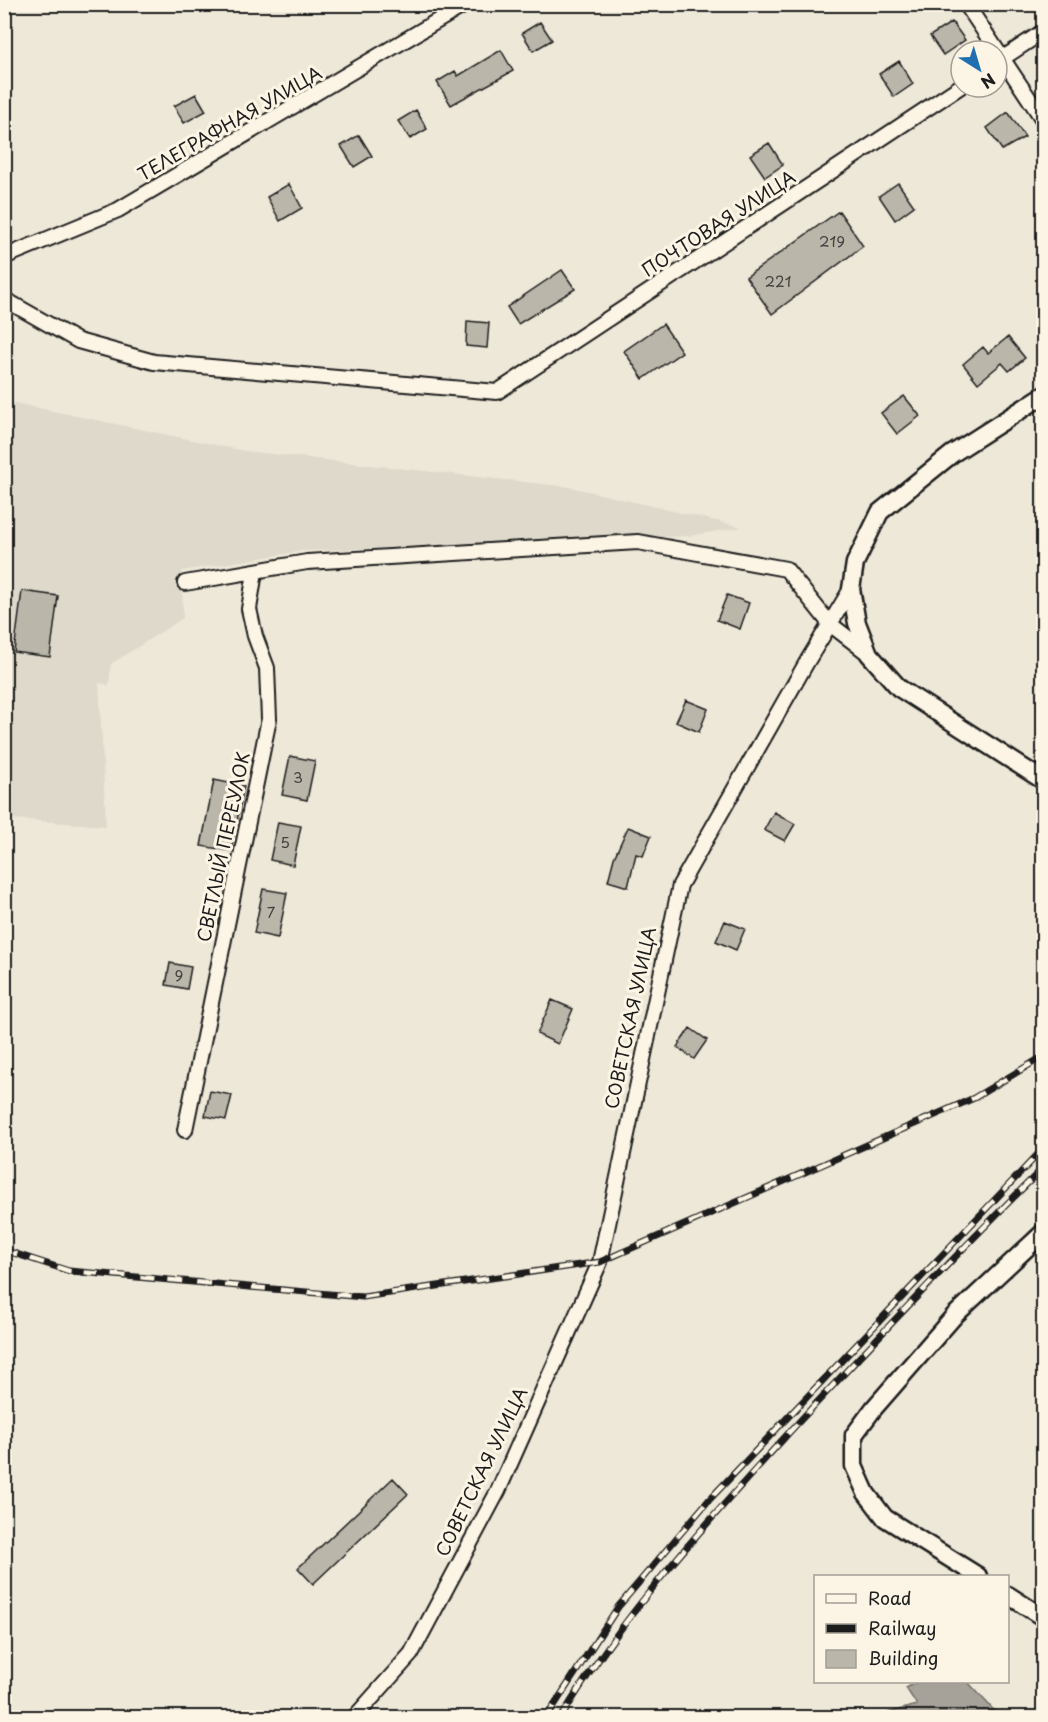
<svg xmlns="http://www.w3.org/2000/svg" width="1048" height="1722" font-family="'Playpen Sans',sans-serif">
	<style>
		.built { fill: #ded9cb }
		.water { fill: #a7a299; stroke: #6f6c67; stroke-width: 1.5 }
		.building { fill: #bab6aa; stroke: #1c1c1c; stroke-width: 1.5 }
		.lines { fill: none; stroke-linecap: round; stroke-linejoin: round }
		.minor-casing { stroke: #1c1c1c; stroke-width: 18 }
		.tertiary-casing { stroke: #1c1c1c; stroke-width: 21 }
		.minor { stroke: #fcf5e5; stroke-width: 14 }
		.tertiary { stroke: #fcf5e5; stroke-width: 16 }
		.rail-casing { stroke: #1c1c1c; stroke-width: 7 }
		.rail { stroke: #fcf5e5; stroke-width: 4.5; stroke-dasharray: 14; stroke-linecap: butt }
		.labels { text-anchor: middle; stroke-width: 6; stroke-linejoin: round; paint-order: stroke }
		.number-label { font-size: 15px; fill: #444240 }
		.street-label { font-size: 18px; fill: #1c1c1c; stroke: #fcf5e5 }
	</style>
	<rect width="100%" height="100%" fill="#eee8d9"/>
	<filter id="ink" filterUnits="userSpaceOnUse"><feTurbulence type="fractalNoise" baseFrequency=".0167" numOctaves="2"/><feDisplacementMap in="SourceGraphic" scale="12" xChannelSelector="R" yChannelSelector="G"/><feConvolveMatrix kernelMatrix="1 2 1 2 8 2 1 2 1" color-interpolation-filters="sRGB"/></filter>
	<g filter="url(#ink)">
		<!-- built -->
		<path class="built" d="M5,401L245,451L570,487L742,527L689,536L302,551L182,571L183,618L111,664L109,685L99,683L106,826L12,819L5,864Z"/>
		<!-- water -->
		<path class="water" d="M917,1682H968L1000,1717H892L888,1713L917,1705L906,1688Z"/>
		<!-- building -->
		<path class="building" d="M540,22L552,40L533,51L522,33Z
			M952,22L965,40L943,55L930,36Z
			M501,50L513,71L451,105L437,82L455,71L458,76Z
			M899,61L913,84L894,97L879,74Z
			M196,94L206,111L184,123L174,106Z
			M416,110L427,129L410,139L398,121Z
			M1008,112L1025,137L1002,150L987,128Z
			M359,135L372,156L354,167L341,146Z
			M769,143L783,165L765,177L750,155Z
			M898,183L914,206L895,220L879,196Z
			M289,184L302,208L280,221L267,197Z
			M839,211L863,246L772,314L746,277Z
			M562,270L575,289L518,324L507,307Z
			M467,321L489,323L487,348L466,346Z
			M663,324L682,352L643,379L624,351Z
			M1008,337L1025,358L1009,371L1002,363L978,383L963,364L983,347L988,353Z
			M904,396L920,416L897,434L881,413Z
			M22,591L58,596L50,657L14,652Z
			M727,595L749,603L740,629L717,620Z
			M686,700L708,709L699,732L676,722Z
			M290,756L315,761L307,800L282,795Z
			M214,780L244,786L231,851L201,846Z
			M774,812L795,824L785,841L764,830Z
			M278,822L301,826L293,865L270,860Z
			M628,827L651,836L643,856L636,854L628,887L608,881L614,858Z
			M263,889L287,893L278,938L254,933Z
			M725,921L745,929L736,950L716,941Z
			M170,963L191,967L187,989L166,985Z
			M552,1000L573,1009L558,1044L537,1034Z
			M690,1028L707,1040L694,1059L677,1047Z
			M210,1091L232,1095L226,1120L205,1116Z
			M393,1478L408,1494L313,1584L298,1568Z"/>
		<g class="lines">
			<!-- minor casing -->
			<g class="minor-casing">
				<path id="minor" d="M966,4L1044,121
					M997,62L1044,31
					M4,257L118,210L466,4
					M4,299L78,341L154,362L497,392L961,86
					M185,583L307,562L638,542L786,569L830,624L869,654
					M185,1130L269,719L267,668L255,636L249,609L255,572
					M354,1718L411,1654L498,1491L600,1262L680,885L808,660L851,589"/>
			</g>
			<!-- tertiary casing -->
			<g class="tertiary-casing">
				<path id="tertiary" d="M1044,395L952,454L880,512L855,563L851,589L857,623L869,654L899,688L1044,781
					M978,1576L885,1518L866,1493L854,1466V1435L874,1408L955,1315L1044,1232
					M1008,1595L1044,1618"/>
			</g>
			<!-- minor -->
			<use href="#minor" class="minor"/>
			<!-- tertiary -->
			<use href="#tertiary" class="tertiary"/>
			<!-- rail casing -->
			<g class="rail-casing">
				<path id="rail" d="M4,1250L69,1271L363,1297L600,1262L974,1098L1044,1056
					M546,1718L618,1607L708,1501L1044,1148
					M561,1718C626,1609 711,1518 796,1425C877,1338 959,1251 1044,1167"/>
			</g>
			<!-- rail -->
			<use href="#rail" class="rail"/>
		</g>
	</g>
	<g class="labels">
		<!-- number labels -->
		<g class="number-label">
			<text x="832" y="247">219</text>
			<text x="778" y="287">221</text>
			<text x="298" y="783">3</text>
			<text x="285" y="848">5</text>
			<text x="271" y="918">7</text>
			<text x="179" y="981">9</text>
		</g>
		<!-- street labels -->
		<g class="street-label">
			<text transform="translate(230 124) rotate(-30)" y="6">ТЕЛЕГРАФНАЯ УЛИЦА</text>
			<text transform="translate(719 224) rotate(-33)" y="6">ПОЧТОВАЯ УЛИЦА</text>
			<text transform="translate(224 847) rotate(-78)" y="6">СВЕТЛЫЙ ПЕРЕУЛОК</text>
			<text transform="translate(631 1018) rotate(-78)" y="6">СОВЕТСКАЯ УЛИЦА</text>
			<text transform="translate(482 1472) rotate(-64)" y="6">СОВЕТСКАЯ УЛИЦА</text>
		</g>
	</g>
	<!-- margin -->
	<rect width="1048" height="1722" fill="none" stroke="#fcf5e5" stroke-width="24"/>
	<rect x="12" y="12" width="1024" height="1698" fill="none" stroke="#1c1c1c" stroke-width="2" filter="url(#ink)"/>
	<!-- legend -->
	<rect x="814" y="1575" width="195" height="108" fill="#fcf5e5" stroke="#a29e95" stroke-width="1.5"/>
	<rect x="826" y="1594" width="30" height="9" fill="#fcf5e5" stroke="#a29e95" stroke-width="1.5"/>
	<text x="868" y="1605" font-size="18" fill="#1c1c1c">Road</text>
	<rect x="826" y="1624" width="30" height="9" fill="#1c1c1c" stroke="#a29e95" stroke-width="1.5"/>
	<text x="868" y="1635" font-size="18" fill="#1c1c1c">Railway</text>
	<rect x="826" y="1650" width="30" height="18" fill="#bab6aa" stroke="#a29e95" stroke-width="1.5"/>
	<text x="868" y="1665" font-size="18" fill="#1c1c1c">Building</text>
	<!-- north arrow -->
	<g transform="translate(979 69) rotate(143)"><circle r="28" fill="#fcf5e5" stroke="#a29e95" stroke-width="1.5"/>
	<path d="M0-4.5L10 22L0 15L-10 22Z" fill="#1f6fb2"/>
	<text y="-9" font-size="16" font-weight="bold" text-anchor="middle" fill="#1c1c1c">N</text>
	</g>
</svg>
